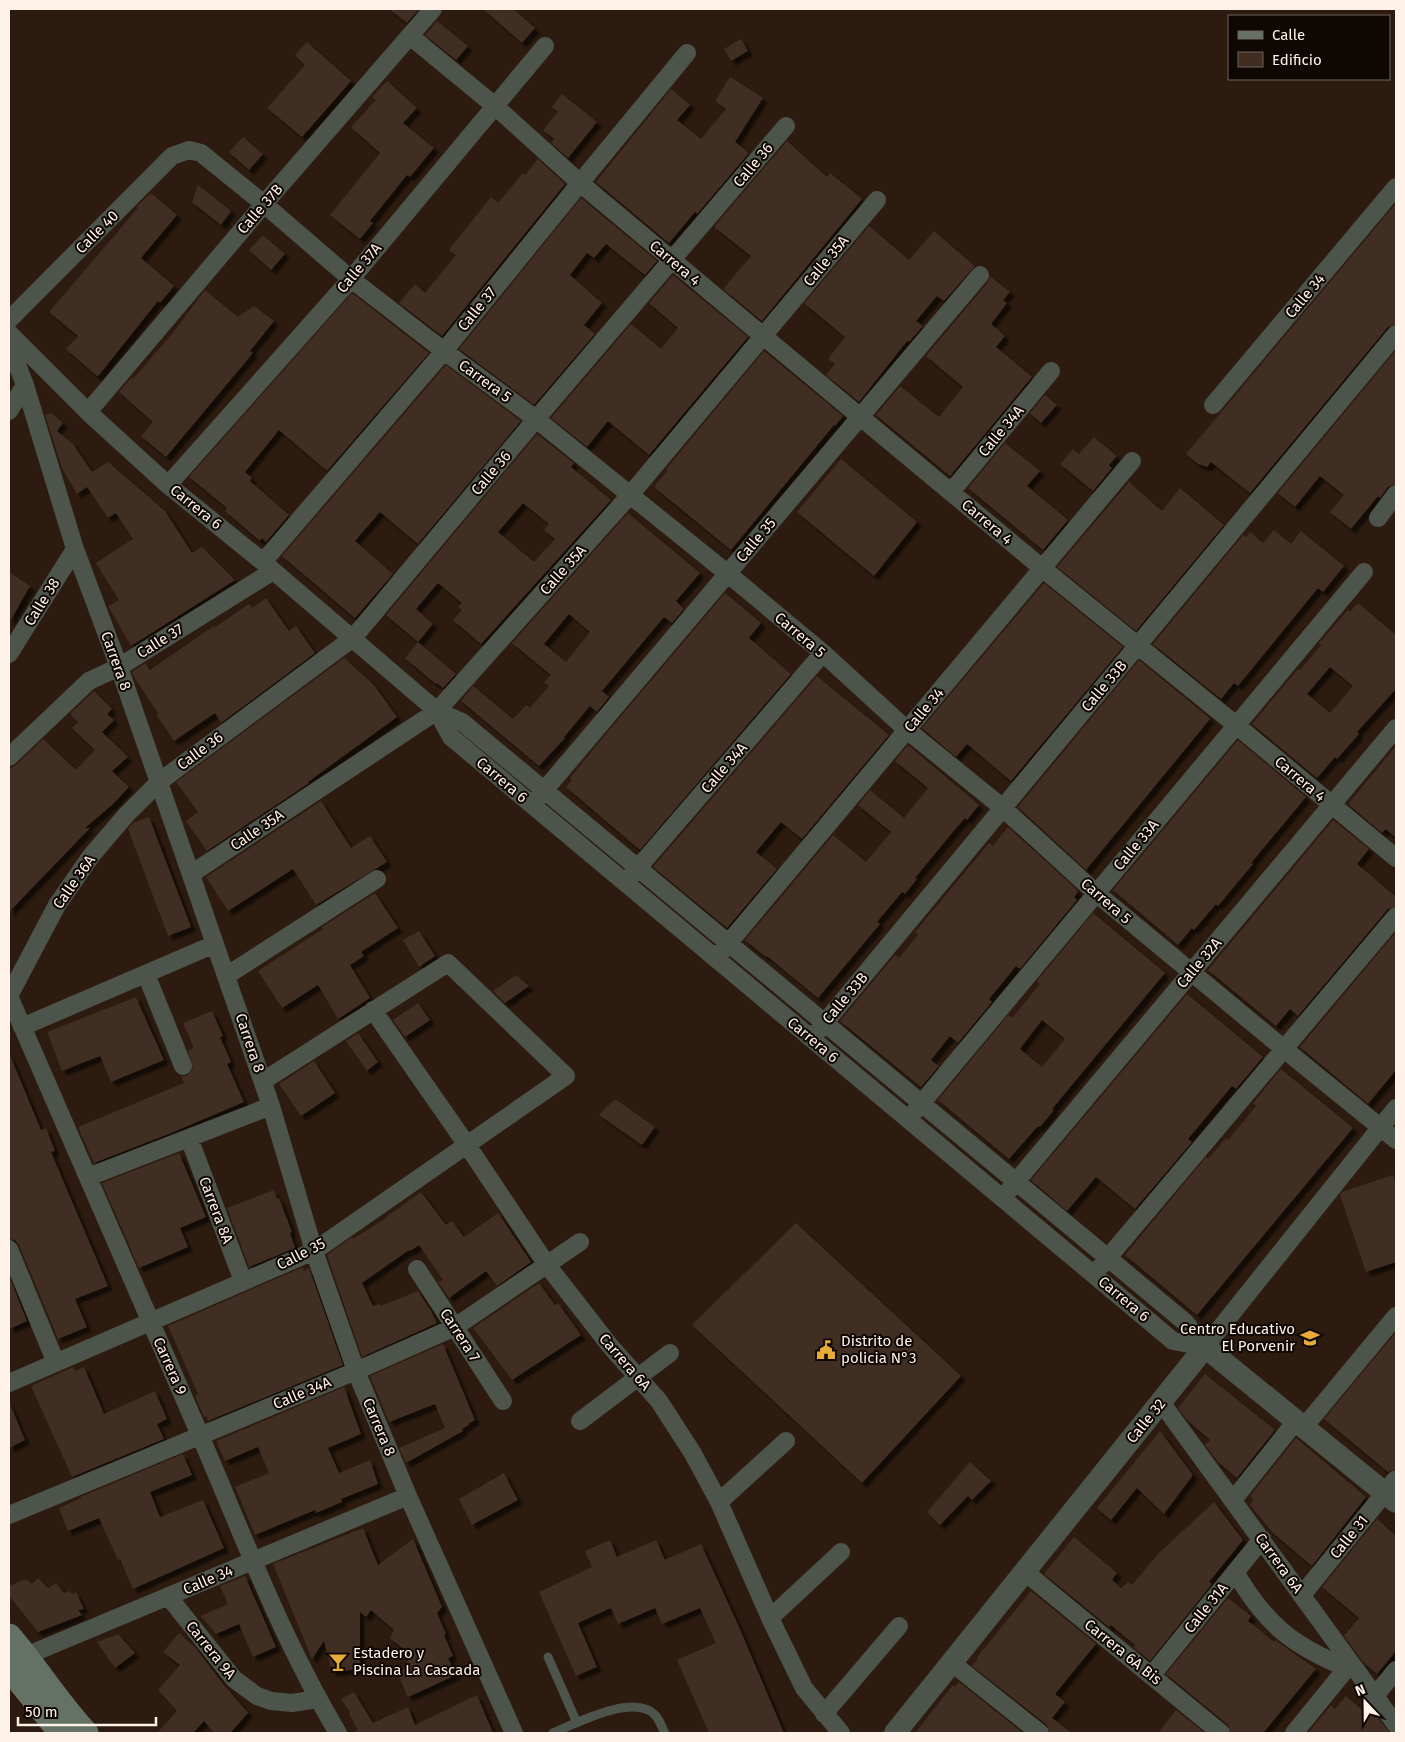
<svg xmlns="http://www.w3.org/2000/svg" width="1405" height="1742" font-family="'Fira Sans',sans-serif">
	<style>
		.building { fill: #412e21; fill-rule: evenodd; filter: url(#shadow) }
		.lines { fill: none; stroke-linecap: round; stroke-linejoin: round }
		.service { stroke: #4c544c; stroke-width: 9 }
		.minor { stroke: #4c544c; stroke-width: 18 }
		.tertiary { stroke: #4c544c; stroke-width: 22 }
		.secondary { stroke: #657165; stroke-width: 25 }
		.labels { text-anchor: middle; stroke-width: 4; stroke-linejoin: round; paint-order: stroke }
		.street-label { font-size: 15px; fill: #fef2e9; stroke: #0f0704 }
		.poi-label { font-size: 15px; fill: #fef2e9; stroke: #0f0704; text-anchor: start }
	</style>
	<defs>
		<filter id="shadow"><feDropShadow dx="4.5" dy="4.5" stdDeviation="1" flood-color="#0009"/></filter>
	</defs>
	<rect width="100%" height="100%" fill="#2c1b0e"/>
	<!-- building -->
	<path class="building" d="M389,9H419L407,23Z
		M483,9H513L535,28L522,43Z
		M437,21L468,46L456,60L425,35Z
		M741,39L748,51L731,61L724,49Z
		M307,42L351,81L302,137L267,108L305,65L295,55Z
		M730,77L763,98L735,142L749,153L697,214L695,212L669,243L596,182L671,89L690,105L677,120L701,139L726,109L715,101Z
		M387,81L417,108L403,123L434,148L410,177L407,175L370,221L373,223L360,239L330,215L380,153L351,127L376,100L372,97Z
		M562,94L597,122L568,158L551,143L554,139L543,130L558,112L552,107Z
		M243,137L263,154L249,170L229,152Z
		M787,141L827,177L830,173L862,199L762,321L723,289L751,256L714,227Z
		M538,159L565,184L442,336L399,303L415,284L425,293L456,255L449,250L491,197L498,203L523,173L525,175Z
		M198,185L231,211L221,225L192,202Z
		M151,193L177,215L141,258L174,286L160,303L158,301L99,375L97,376L66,349L78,336L49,312L138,208L136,207Z
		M581,198L657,261L645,275L606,244L594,258L587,253L570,275L602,303L584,325L595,334L534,405L459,349Z
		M1396,203V324L1388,327L1250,493L1211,462L1207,467L1198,464L1186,454Z
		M869,226L909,260L934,231L975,266L944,301L937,296L916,321L923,326L909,342L907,341L859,402L826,375L835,364L828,359L845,337L804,303Z
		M263,235L285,254L271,270L249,250Z
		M673,275L748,337L649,455L608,421L587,447L551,418L631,324L661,349L678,328L649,303Z
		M990,276L1010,292L1003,300L1007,303L991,324L1005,336L996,347L1032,377L950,476L876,415L900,386L939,417L963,387L926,356L988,282Z
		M205,290L238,317L254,306L274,321L250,351L253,353L166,457L141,436L153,422L119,392L131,378L133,379L171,335Z
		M352,293L429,353L327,471L279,430L245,472L252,478L250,481L289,515L266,542L262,538L260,541L225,511L227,508L189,477Z
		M1396,350V484L1388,487L1380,498L1378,496L1351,529L1330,512L1344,495L1320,476L1295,507L1278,493Z
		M764,351L843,416L835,426L834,425L731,550L654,487L668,470L666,469Z
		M446,365L521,421L418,544L380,512L355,541L393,574L355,618L282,556Z
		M1045,395L1057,405L1041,423L1030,413Z
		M51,413L63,423L57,431L73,444L92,472L108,462L165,511L192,553L202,547L235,580L131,646L108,606L119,600L96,563L133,539L116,513L108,518L87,487L77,494L62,468L45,415Z
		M537,434L574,463L571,467L611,500L481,644L453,620L462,610L458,607L462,603L438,583L416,609L433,624L418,642L386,615ZM523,503L549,524L544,530L555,539L534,562L498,532Z
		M1094,437L1117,456L1109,465L1112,468L1093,491L1060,464L1073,449L1079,454Z
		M1005,443L1040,471L1027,486L1068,520L1043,550L968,488Z
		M841,459L917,522L874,576L797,512Z
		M1129,482L1162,511L1180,488L1224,525L1136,631L1057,567Z
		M628,513L700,573L676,601L684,609L672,623L664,617L602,691L609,697L597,712L590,706L564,737L565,738L539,766L461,701L473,686L513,719L526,705L530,708L549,686L544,682L551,675L512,643ZM569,614L590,632L566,662L544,644Z
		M1274,530L1291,544L1301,531L1344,566L1323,592L1318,588L1238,686L1234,683L1221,699L1153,644L1243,535L1246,537L1250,532L1263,543Z
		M9,572L30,586L9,623Z
		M1044,583L1123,647L1011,781L967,744L956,757L922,728Z
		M725,593L761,623L749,638L791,674L640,850L566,787L572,780L570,778L600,741Z
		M266,598L289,631L296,626L315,653L221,723L215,713L174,741L156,714L158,713L134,677L132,672L145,663L150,670L215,625L214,628L249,604L252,608Z
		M1358,603L1396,635V689L1357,732L1359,734L1337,759L1335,757L1317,778L1252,724L1298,669L1300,670L1321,645L1319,643L1348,610L1350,612ZM1330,667L1353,686L1330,713L1307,694Z
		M418,642L456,674L443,688L437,683L436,684L405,658Z
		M344,658L374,685L397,717L308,782L309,783L207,851L186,821L198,812L176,782Z
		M1139,660L1207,716L1210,719L1086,870L1018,807Z
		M817,676L889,735L802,839L781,822L756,852L777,869L727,928L653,867Z
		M94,691L112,709L107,714L114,720L102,732L128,757L112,771L129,787L113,804L85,828H90L9,912V769L16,765L43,739L76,770L95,750L72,728L78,722L70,714Z
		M1238,740L1306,797L1251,863L1253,864L1218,906L1216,904L1194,930L1192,928L1178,945L1113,890Z
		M908,745L979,805L967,820L965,818L952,833L915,878L917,879L905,894L902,892L877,922L880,924L818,998L767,956L766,957L745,940L833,835L866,862L891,832L858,805L870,790L904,818L928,788L895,761Z
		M1396,746V838L1386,829L1382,833L1348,804Z
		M321,801L351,848L370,836L387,862L316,905L293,869L228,911L206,877Z
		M149,817L191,927L168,936L128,829L133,823Z
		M1333,820L1369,849L1357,864L1396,897V906L1388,909L1298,1016L1290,1009L1276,1026L1208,970Z
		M1008,827L1073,886L1078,892L1074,897L1077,900L1020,969L1016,966L1004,981L989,999L992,1002L958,1043L950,1036L931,1060L939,1066L921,1087L840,1021L895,955L899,958L918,935L915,932L989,843L993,846Z
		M375,893L398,928L361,952L364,956L350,965L370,998L338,1019L318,985L282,1008L258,971L323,929L322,927Z
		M1093,913L1165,973L1052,1109L1054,1110L1040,1127L1038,1126L1009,1159L938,1100L1008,1015L1012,1018L1040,984L1037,981ZM1042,1020L1065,1039L1042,1067L1020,1049Z
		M419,931L435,956L419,967L403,940Z
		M1396,932V1070L1368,1104L1300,1047Z
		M516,975L529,986L505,1003L493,991Z
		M1187,994L1263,1057L1236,1089L1232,1086L1188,1139L1192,1142L1135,1209L1096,1177L1067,1211L1031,1180Z
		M136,997L164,1060L111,1082L100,1056L62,1071L47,1032Z
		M418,1003L430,1020L405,1037L393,1020Z
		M212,1011L223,1036L220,1037L231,1062L227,1064L244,1102L171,1133L94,1163L78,1127L184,1083L181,1076H187L193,1068L188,1051L194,1048L183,1023Z
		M358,1033L378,1062L367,1071L346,1041Z
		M9,1053L41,1130L46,1128L55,1151L51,1152L108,1286L75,1299L87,1327L58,1339L19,1245L15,1240L9,1239Z
		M314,1061L335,1093L301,1116L279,1084Z
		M1281,1069L1353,1128L1197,1315L1125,1255L1206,1157L1208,1159L1226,1138L1228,1140L1256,1106L1253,1103Z
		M615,1099L655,1127L642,1145L599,1115Z
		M179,1153L206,1217L180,1228L188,1247L139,1268L102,1183Z
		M1393,1175L1396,1184V1262L1366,1272L1340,1195L1342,1192Z
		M274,1190L277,1199L279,1198L292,1232L290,1233L295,1248L249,1267L227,1208Z
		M421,1192L446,1225L452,1221L464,1237L498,1213L531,1262L497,1286L486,1271L449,1298L438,1282L443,1280L419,1245L410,1251L409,1250L362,1283L373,1306L380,1304L381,1306L418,1291L431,1311L437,1323L362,1357L327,1255L352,1237L353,1239L386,1218V1217Z
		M796,1223L961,1376L862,1483L692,1325Z
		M303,1267L304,1271L309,1268L343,1365L208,1421L206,1416L204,1417L195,1396L198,1394L168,1326Z
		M9,1276L27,1321L9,1329Z
		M539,1283L555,1305L558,1303L581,1335L512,1380L473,1328Z
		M1396,1332V1469L1388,1472L1324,1419Z
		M443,1344L475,1420L468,1424L469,1425L462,1429L463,1431L406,1463L399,1448L445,1428L435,1404L389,1422L370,1376Z
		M73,1367L75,1371L84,1367L104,1414L155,1391L167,1419L157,1424L164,1439L72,1477L31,1386Z
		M1205,1374L1275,1430L1237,1478L1218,1462L1205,1445L1210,1440L1187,1420L1178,1408Z
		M344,1387L361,1434L328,1448L339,1473L370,1460L378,1484L341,1499L342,1502L316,1513L315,1510L255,1535L235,1487L269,1473L258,1447L225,1461L216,1441Z
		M9,1402L25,1440L9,1448Z
		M1160,1431L1193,1475L1164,1514L1137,1488L1111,1520L1097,1508Z
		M1296,1438L1366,1497L1312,1566L1273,1533L1250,1505L1254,1500L1250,1496Z
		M183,1454L192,1475L150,1492L160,1517L203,1500L224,1548L133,1589L120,1559L118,1560L99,1518L68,1531L59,1508L81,1498L80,1497Z
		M970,1462L991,1481L972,1500L968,1496L940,1525L927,1512Z
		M504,1473L518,1500L472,1525L459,1499Z
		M1214,1502L1243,1540L1209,1582L1212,1584L1150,1661L1133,1647L1135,1645L1111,1625L1109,1627L1044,1574L1074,1537L1117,1573L1112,1580L1121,1588L1128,1582L1132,1585L1158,1554Z
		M1377,1519L1396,1536V1651L1377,1674L1363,1662L1344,1636L1359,1618L1322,1587Z
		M363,1528L378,1565L413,1539L442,1607L437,1613L446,1634L444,1635L453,1656L448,1658L456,1675L408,1697L399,1677L411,1655L390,1638L394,1630L371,1610L366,1617L360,1612V1669L332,1672L324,1641L312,1659L273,1564Z
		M610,1540L617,1557L656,1540L665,1560L701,1544L739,1627L784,1733H709L677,1660L716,1643L700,1608L662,1624L655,1608L618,1624L611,1608L578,1623L597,1667L576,1676L539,1592L592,1567L585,1551Z
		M245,1576L276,1647L253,1657L239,1624L216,1634L201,1616L228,1604L220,1586Z
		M38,1578L48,1588L56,1583L64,1593L70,1591L71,1594L76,1592L84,1609L78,1610L82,1615L38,1632L9,1596V1586L26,1579L32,1584Z
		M1031,1591L1096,1644L1055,1694L1065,1702L1052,1718L1072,1733H1050L1047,1725L972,1666L978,1658L977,1657Z
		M1228,1598L1251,1616L1248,1621L1261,1631L1274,1642L1275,1640L1316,1669L1263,1733H1231L1228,1725L1166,1674Z
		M179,1633L195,1647L224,1685L248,1713L230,1733H214L204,1721L193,1733H157L177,1711L158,1690L180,1665L163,1652Z
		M118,1634L135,1653L115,1668L97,1642Z
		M959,1682L1023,1733H915L953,1685L955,1687Z
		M354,1692L373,1723L408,1707L415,1725L477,1695L493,1733H351L358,1730L349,1714L350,1712L341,1699Z
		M1346,1696L1367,1714L1371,1709L1390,1733H1308L1331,1705L1335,1709Z
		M1176,1710L1205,1733H1158Z"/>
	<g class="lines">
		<!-- service -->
		<path class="service" d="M548,1657L577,1723
			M553,1733C576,1723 636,1692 656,1716C660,1721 662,1728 665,1733"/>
		<!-- minor -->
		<path class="minor" d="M410,36L495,106L580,183L763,336L1042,568L1236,725L1396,858
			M9,320L172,156L189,150L201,153L264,204L351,279L444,351L536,419L727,573L823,653L907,730L1003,808L1096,893L1284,1049L1396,1140
			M9,333L88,412L168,485L263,562L437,711L462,722L1108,1258L1186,1323L1205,1347
			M9,344L25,385L75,549L119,667L271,1106L314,1251L356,1371L408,1496L514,1733
			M1213,405L1396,187
			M9,411L25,385
			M88,412L264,204L433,9
			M168,485L351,279L545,46
			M951,492L1051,371
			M1378,518L1396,494
			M263,562L444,351L580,183L687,53
			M9,654L75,549
			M437,711L451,737L1173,1341L1205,1347
			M9,757L89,681L119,667L273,571
			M537,799L980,275
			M191,874L437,711L630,495L877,200
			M630,877L823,653
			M721,952L1132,461
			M146,974L183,1066
			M226,976L377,879
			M9,996L57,905L91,856L126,815L159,782L353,638L536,419L786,126
			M9,996C73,1142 137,1288 200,1435C243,1536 282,1639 338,1733
			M373,1010L467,1145L547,1265L611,1347L659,1401L692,1452L719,1502L770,1618L804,1688L841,1733
			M22,1027L215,944
			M817,1032L1396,334
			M915,1111L1364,572
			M189,1138L243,1281
			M88,1177L271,1106
			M1009,1190L1396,728
			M9,1249L56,1363
			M1101,1266L1396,916
			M417,1269L503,1401
			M1205,1347L1396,1108
			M9,1383L314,1251L566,1076L448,963L263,1081
			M1161,1402L1396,1725
			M580,1421L670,1353
			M1304,1427L1396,1316
			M1233,1500L1296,1421
			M719,1502L786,1441
			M9,1515L356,1371L455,1327L580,1242
			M1025,1572L1221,1733
			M1235,1572C1266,1624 1291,1645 1347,1668
			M1302,1595L1396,1479
			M168,1596L234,1679L257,1696L271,1701L292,1703L318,1699
			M770,1618L841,1552
			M16,1660L408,1496
			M952,1663L1040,1733
			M1151,1676L1262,1539
			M1375,1696L1396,1670
			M824,1714L899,1626
			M1294,1733L1351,1663"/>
		<!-- tertiary -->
		<path class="tertiary" d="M895,1733L1205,1347L1396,1502"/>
		<!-- secondary -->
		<path class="secondary" d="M9,1636C36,1667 58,1703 86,1733
			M9,1668L61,1733"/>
	</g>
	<!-- icons -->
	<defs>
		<g id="school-bare" transform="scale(1.5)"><path d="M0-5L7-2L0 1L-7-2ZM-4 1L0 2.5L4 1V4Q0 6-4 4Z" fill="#e7ac37" stroke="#0f0704" stroke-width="2.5" paint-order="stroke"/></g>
		<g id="civic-bare" transform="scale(1.5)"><path d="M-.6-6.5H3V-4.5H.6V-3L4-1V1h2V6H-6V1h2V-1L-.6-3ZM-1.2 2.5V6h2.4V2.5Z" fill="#e7ac37" stroke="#0f0704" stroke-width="2.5" paint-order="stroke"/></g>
		<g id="bar-bare" transform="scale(1.5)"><path d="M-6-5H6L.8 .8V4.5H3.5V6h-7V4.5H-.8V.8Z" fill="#e7ac37" stroke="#0f0704" stroke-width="2.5" paint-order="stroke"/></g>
	</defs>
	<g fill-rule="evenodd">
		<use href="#school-bare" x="1310" y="1338"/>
		<use href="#civic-bare" x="826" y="1350"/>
		<use href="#bar-bare" x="338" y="1662"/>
	</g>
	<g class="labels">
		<!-- street labels -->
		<g class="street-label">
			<text transform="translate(753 165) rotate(-50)" y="5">Calle 36</text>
			<text transform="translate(260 209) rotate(-49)" y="5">Calle 37B</text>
			<text transform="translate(97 232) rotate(-45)" y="5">Calle 40</text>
			<text transform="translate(826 261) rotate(-50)" y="5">Calle 35A</text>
			<text transform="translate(675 263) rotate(40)" y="5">Carrera 4</text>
			<text transform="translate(359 268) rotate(-50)" y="5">Calle 37A</text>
			<text transform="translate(1305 296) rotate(-50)" y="5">Calle 34</text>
			<text transform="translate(477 309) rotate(-51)" y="5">Calle 37</text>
			<text transform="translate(485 381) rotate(36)" y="5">Carrera 5</text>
			<text transform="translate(1001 431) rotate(-50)" y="5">Calle 34A</text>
			<text transform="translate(491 473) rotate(-50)" y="5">Calle 36</text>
			<text transform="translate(196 507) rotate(39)" y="5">Carrera 6</text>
			<text transform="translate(987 522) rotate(40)" y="5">Carrera 4</text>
			<text transform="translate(756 540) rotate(-50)" y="5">Calle 35</text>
			<text transform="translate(563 570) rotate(-48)" y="5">Calle 35A</text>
			<text transform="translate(42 602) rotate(-58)" y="5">Calle 38</text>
			<text transform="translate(800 635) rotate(40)" y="5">Carrera 5</text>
			<text transform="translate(160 641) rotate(-32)" y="5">Calle 37</text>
			<text transform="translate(116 661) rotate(70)" y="5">Carrera 8</text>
			<text transform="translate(1104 686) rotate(-50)" y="5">Calle 33B</text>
			<text transform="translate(924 710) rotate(-50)" y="5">Calle 34</text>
			<text transform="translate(200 751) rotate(-37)" y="5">Calle 36</text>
			<text transform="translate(724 768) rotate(-49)" y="5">Calle 34A</text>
			<text transform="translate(1300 779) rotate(40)" y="5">Carrera 4</text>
			<text transform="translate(502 780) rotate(40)" y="5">Carrera 6</text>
			<text transform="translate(257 830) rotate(-34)" y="5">Calle 35A</text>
			<text transform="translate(1136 845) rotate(-50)" y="5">Calle 33A</text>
			<text transform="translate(74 882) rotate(-55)" y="5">Calle 36A</text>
			<text transform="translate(1106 901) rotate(41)" y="5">Carrera 5</text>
			<text transform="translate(1199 963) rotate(-50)" y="5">Calle 32A</text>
			<text transform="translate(845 998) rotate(-50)" y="5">Calle 33B</text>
			<text transform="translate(813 1040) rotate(40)" y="5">Carrera 6</text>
			<text transform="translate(250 1043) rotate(71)" y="5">Carrera 8</text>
			<text transform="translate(216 1210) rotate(69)" y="5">Carrera 8A</text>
			<text transform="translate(301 1254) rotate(-27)" y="5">Calle 35</text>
			<text transform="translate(1124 1299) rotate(40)" y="5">Carrera 6</text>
			<text transform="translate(460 1335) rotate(57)" y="5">Carrera 7</text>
			<text transform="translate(625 1362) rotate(49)" y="5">Carrera 6A</text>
			<text transform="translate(170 1366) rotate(66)" y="5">Carrera 9</text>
			<text transform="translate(302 1393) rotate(-23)" y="5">Calle 34A</text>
			<text transform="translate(1146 1421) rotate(-51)" y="5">Calle 32</text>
			<text transform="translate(379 1427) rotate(67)" y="5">Carrera 8</text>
			<text transform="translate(1349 1537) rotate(-51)" y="5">Calle 31</text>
			<text transform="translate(1279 1563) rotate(54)" y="5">Carrera 6A</text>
			<text transform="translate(208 1580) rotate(-23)" y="5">Calle 34</text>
			<text transform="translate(1206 1608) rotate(-51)" y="5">Calle 31A</text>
			<text transform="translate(211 1650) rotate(51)" y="5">Carrera 9A</text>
			<text transform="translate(1123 1652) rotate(39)" y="5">Carrera 6A Bis</text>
		</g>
		<!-- poi labels -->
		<g class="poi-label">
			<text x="1295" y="1334" text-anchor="end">Centro Educativo<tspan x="1295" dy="17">El Porvenir</tspan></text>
			<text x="841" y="1346">Distrito de<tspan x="841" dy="17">policia N°3</tspan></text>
			<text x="353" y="1658">Estadero y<tspan x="353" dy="17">Piscina La Cascada</tspan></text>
		</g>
	</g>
	<!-- border -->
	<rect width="1405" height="1742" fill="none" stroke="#fef2e9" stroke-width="20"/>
	<!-- legend -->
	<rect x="1228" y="15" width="162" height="65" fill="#0f0704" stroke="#6f6560"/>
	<rect x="1238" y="31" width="25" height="8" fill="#657165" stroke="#6f6560"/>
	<text x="1272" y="40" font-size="15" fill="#fef2e9">Calle</text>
	<rect x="1238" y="52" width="25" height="15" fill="#412e21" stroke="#6f6560"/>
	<text x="1272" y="65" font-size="15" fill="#fef2e9">Edificio</text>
	<!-- north arrow -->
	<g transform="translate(1365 1702) rotate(338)" stroke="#0f0704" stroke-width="4" paint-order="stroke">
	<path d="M0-4L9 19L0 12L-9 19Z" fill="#fef2e9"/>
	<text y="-8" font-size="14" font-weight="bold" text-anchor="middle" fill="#fef2e9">N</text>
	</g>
	<!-- scale -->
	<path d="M18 1717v8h138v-8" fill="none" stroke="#fef2e9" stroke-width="2.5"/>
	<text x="25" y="1717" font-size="15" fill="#fef2e9" stroke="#0f0704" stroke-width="4" paint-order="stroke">50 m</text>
</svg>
